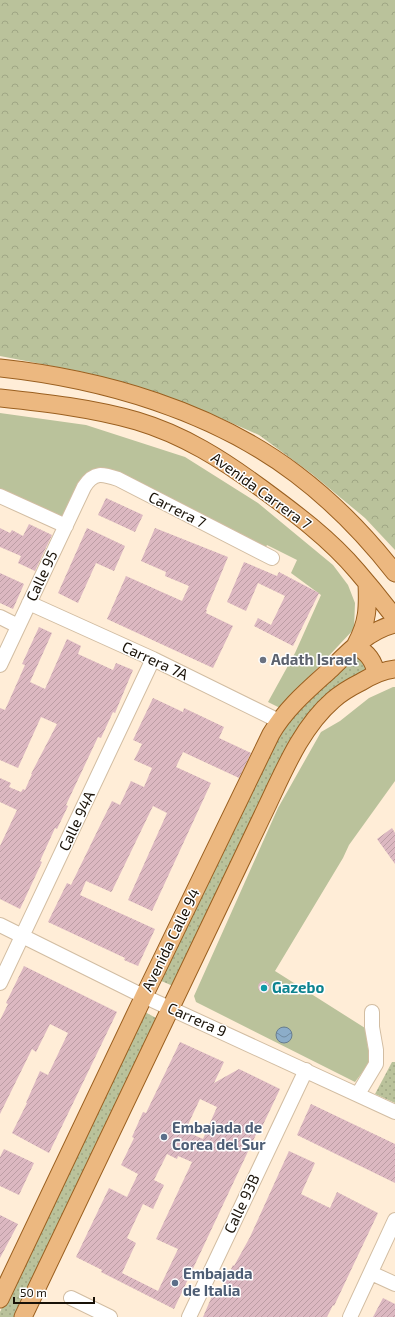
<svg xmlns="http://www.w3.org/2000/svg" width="395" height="1317" font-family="'Exo 2',sans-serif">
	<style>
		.grass { fill: url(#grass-dots) }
		.forest { fill: url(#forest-crowns) }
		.park { fill: #bac29b }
		.water { fill: url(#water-waves); stroke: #697e8f }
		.building { fill: url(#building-hatch); fill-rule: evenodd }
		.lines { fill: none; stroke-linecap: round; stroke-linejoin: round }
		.minor-casing { stroke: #d2bda2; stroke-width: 16 }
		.major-casing { stroke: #9a5f1f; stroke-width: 19 }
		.minor { stroke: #fff; stroke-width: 14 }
		.major { stroke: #ecb880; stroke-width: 17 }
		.worship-dot { fill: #6b7280; stroke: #fff; stroke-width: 1.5 }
		.culture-dot { fill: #0f9aa8; stroke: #fff; stroke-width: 1.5 }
		.service-dot { fill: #5c6f8a; stroke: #fff; stroke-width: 1.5 }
		.labels { text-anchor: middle; stroke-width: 3; stroke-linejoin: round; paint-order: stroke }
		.street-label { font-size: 15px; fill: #181107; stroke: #fff }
		.worship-label { font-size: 15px; font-weight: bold; fill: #5b616d; stroke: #fff; text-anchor: start }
		.culture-label { font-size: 15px; font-weight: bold; fill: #0d838f; stroke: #fff; text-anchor: start }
		.service-label { font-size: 15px; font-weight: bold; fill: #4e5e75; stroke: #fff; text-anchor: start }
	</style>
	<defs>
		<pattern id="grass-dots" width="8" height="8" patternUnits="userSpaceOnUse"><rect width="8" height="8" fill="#bac29b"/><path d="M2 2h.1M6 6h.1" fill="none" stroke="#9fa684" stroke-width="1.8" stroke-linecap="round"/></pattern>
		<pattern id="forest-crowns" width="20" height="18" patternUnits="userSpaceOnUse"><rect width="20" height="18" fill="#bac29b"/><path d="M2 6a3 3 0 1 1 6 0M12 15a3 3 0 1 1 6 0" fill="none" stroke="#9fa684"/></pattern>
		<pattern id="water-waves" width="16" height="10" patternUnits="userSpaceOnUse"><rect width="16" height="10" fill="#8cadc9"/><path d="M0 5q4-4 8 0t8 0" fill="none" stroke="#718ba1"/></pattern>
		<pattern id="building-hatch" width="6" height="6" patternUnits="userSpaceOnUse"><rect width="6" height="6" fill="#dcb8c1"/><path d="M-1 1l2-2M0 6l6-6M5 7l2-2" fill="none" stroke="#bc9da4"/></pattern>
	</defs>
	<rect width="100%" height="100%" fill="#ffedd7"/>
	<!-- grass -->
	<path class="grass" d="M356,656L361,659L368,669L338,687L173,986L159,980L262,764L288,720Z
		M143,1011L158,1019L16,1317H0V1312Z
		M392,1062H395V1103L375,1094Z"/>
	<!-- forest -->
	<path class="forest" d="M0,0H395V550L365,518L312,474L259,435L218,417L144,390L83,372L0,356Z"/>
	<!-- park -->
	<path class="park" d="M0,413L86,425L185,457L258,503L333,565L348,585L355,603L354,629L280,708L268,702L295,653L321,595L291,573L297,560L267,545L262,554L100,475L66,526L0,496Z
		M393,687H395V781L349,845L343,858L275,971L365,1028L370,1062L355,1082L196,1002L194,996L278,808L321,732L340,721L369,698Z"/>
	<!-- water -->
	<path class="water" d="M276 1035a8 8 0 1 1 16 0a8 8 0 1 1-16 0Z"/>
	<!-- building -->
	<path class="building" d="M106,498L143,515L135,532L98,515Z
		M29,524L52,535L35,571L18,563L21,556L0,547V528L10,533L12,530L23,536Z
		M87,528L125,546L114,571L96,563L78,603L58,593Z
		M155,528L228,557L206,610H207L206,613L233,626L213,668L107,619L126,576L182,601L189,586L165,576L166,572L141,561Z
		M244,562L277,576L279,572L319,593L293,646L254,626L258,618L271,625L285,596L258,583L246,611L227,602Z
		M0,573L24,584L13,609L0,603Z
		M39,627L52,633L30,682L45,689L67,639L81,646L78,654L113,670L116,663L133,670L115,713L113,712L101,738L98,737L66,805L68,806L57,829L55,828L40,861L42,862L20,909L0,899V846L17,810L0,802V778L11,783L9,787L21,792L23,789L25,790L32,774H31L57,724L41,717L18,768L0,760V708L5,710L25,665L22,664Z
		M153,698L183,712L184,708L224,727L219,738L251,753L239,778L183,752L176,767L211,783L152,911L128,900L167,813L153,806L112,891L111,892L86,881L80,895L155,929L138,966L124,960L125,958L48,922L67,883L71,885L112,801L120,805L131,781L144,787L152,768L134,760L142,744L133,740Z
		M392,828L395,833V864L377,839Z
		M24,966L117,1012L49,1153L12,1133L27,1103H26L40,1071L48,1075L68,1033L50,1024L36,1052L32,1049L0,1114V1020L8,1004L6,1003Z
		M258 987a6 6 0 1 1 12 0a6 6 0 1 1-12 0Z
		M180,1042L224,1062L214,1083L239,1069L280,1089L261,1129L259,1128L174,1309L101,1272L102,1270L76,1257L109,1188L127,1197L138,1174L121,1165L134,1138L132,1137L143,1112L146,1113ZM200,1099L217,1107L203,1139L185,1131ZM167,1154L177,1159L178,1156L192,1162L156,1239L178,1249L158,1291L122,1273L136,1243L127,1238L143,1204L153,1209L164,1185L154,1180Z
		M311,1104L395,1144V1183L297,1135Z
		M4,1149L34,1163L19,1195L0,1186V1157Z
		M289,1151L315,1163L301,1194L330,1208L337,1192L378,1213L334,1306L333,1305L327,1317H203L212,1296L217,1298L233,1265L234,1266L250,1237Z
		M0,1215L18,1224L0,1258Z
		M383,1298L395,1304V1317H373Z"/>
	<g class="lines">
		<!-- minor casing -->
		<g class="minor-casing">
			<path id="minor" d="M0,496L66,526
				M29,603L153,659L279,721
				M0,617L18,626
				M0,665L84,487C94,471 103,474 118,479L272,558
				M0,925L139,994L395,1112
				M0,983L153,659
				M358,1094L376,1064V1050L372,1027V1012
				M371,1273L395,1284
				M71,1298L110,1317
				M189,1317L306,1070
				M350,1317L395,1220"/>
		</g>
		<!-- major casing -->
		<g class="major-casing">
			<path id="major" d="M0,368C103,379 213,411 296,474C333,502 367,537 395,573
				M0,398C46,403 92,408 137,421C184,435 223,460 261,488C295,513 330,539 357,571C370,586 383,602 395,618
				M356,644C368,622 368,607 367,583
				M355,646C367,652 374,660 376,674
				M0,1299L144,996L271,734C286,708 309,689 331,669C349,651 369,630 395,624
				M23,1317L268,804C285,768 302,727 333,700C341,693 351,687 361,682C371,676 383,670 395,669"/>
		</g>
		<!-- minor -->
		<use href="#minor" class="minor"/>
		<!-- major -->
		<use href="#major" class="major"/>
	</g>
	<!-- markers -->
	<circle class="worship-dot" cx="263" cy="660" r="4"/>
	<circle class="culture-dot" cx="264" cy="988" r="4"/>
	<g class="service-dot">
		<circle cx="164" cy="1137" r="4"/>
		<circle cx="175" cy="1283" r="4"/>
	</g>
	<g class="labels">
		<!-- street labels -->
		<g class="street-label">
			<text transform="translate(261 491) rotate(36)" y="5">Avenida Carrera 7</text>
			<text transform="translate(177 510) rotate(27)" y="5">Carrera 7</text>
			<text transform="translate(42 576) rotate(-65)" y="5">Calle 95</text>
			<text transform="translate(155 661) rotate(25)" y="5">Carrera 7A</text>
			<text transform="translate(77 821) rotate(-65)" y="5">Calle 94A</text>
			<text transform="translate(171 940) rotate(-64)" y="5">Avenida Calle 94</text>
			<text transform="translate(197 1020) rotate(24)" y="5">Carrera 9</text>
			<text transform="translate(242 1204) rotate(-65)" y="5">Calle 93B</text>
		</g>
		<!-- worship labels -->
		<g class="worship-label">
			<text x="271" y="665">Adath Israel</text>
		</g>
		<!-- culture labels -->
		<g class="culture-label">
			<text x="272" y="993">Gazebo</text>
		</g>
		<!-- service labels -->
		<g class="service-label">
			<text x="172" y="1133">Embajada de<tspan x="172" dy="17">Corea del Sur</tspan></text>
			<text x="183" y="1279">Embajada<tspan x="183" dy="17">de Italia</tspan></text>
		</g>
	</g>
	<!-- scale -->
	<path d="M14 1297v6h80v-6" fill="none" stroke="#181107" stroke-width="2"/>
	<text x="20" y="1297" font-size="12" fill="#181107" stroke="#ffffff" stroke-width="3" paint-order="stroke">50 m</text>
</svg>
